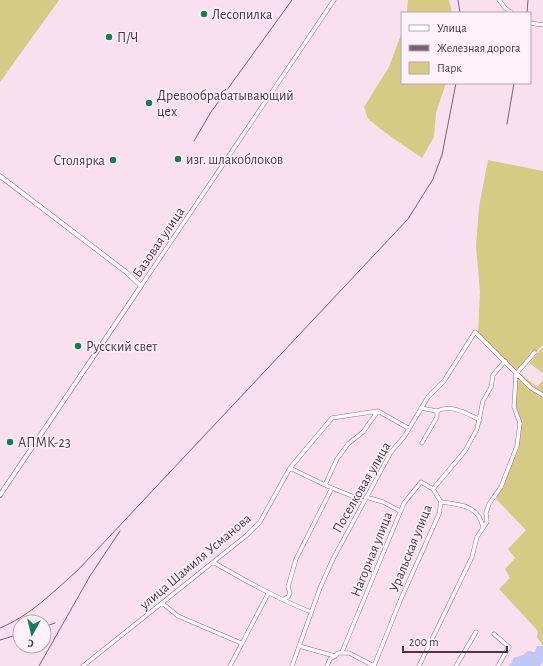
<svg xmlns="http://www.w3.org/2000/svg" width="543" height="666" font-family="'Alegreya Sans',sans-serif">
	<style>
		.green { fill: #d6cb84 }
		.water { fill: #c2c6f2 }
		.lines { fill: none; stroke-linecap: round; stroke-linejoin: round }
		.minor-casing { stroke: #9d6389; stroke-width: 4.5 }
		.major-casing { stroke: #9d6389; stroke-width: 5 }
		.minor { stroke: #fff; stroke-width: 3.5 }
		.major { stroke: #fff; stroke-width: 4 }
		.rail { stroke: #7c6172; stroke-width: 1 }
		.poi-dot { fill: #187c54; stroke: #fef1f9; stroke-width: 1.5 }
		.labels { text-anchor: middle; stroke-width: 3; stroke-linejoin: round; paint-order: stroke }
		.poi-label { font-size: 14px; fill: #4d3344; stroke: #fef1f9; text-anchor: start }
		.street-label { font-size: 14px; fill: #4d3344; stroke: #fef1f9 }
	</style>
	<rect width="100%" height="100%" fill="#fadfef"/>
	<!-- green -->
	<path class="green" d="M0,0H59L0,82Z
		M408,0H449L452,13H407Z
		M402,32V83H446L436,113L434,137L422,158L390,136L368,119L364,107L389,67Z
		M488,160L543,171V345C533,353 527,364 516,370L478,332L480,292L476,246L479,207Z
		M543,347V373L529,363Z
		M520,373L537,387L543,380V646L537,637L538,631L499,589L510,578L505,569L515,558L508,549L526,530L496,499L518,446L520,423L515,406L517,376Z"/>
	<!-- water -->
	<path class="water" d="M537,646H543V660L540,666H508L512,662L513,658L523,655L528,651L535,652Z"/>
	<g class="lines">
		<!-- minor casing -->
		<g class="minor-casing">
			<path id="minor" d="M499,0L505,8L512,13
				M530,23L543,25
				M141,286L334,0
				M421,408L437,411C451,404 466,413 480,420
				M422,443L437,417V411
				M290,468L325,485
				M332,488L364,501
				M366,497L383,502L400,511
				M441,502C461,505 478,505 483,527
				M213,562C246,581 276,598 311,612
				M284,599L288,597L290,593L288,587L296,559L332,488L325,485L337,459L348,444L363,432L378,411
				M162,603L178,616L241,643
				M494,634L509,647L498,666
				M299,646L335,656L338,653H349L374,666
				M342,652L404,503L421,482L433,489
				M83,666L247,535L260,522L290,468L332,418L378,411L408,428
				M230,666L268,594
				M292,666L320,588L333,559L391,452L404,437L428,397L444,381L475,332L531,388L543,395
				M327,666L330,659L335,656
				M374,666L400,601L439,514L441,502L433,489L465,451L477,429L483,401L491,387L493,375L505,361
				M419,666L472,557L477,537L487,522L486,513L489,504L501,487L517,446L520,423L514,407L516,374L535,352
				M456,666L476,632"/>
		</g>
		<!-- major casing -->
		<g class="major-casing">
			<path id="major" d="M0,176L126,272L141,286L0,495"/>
		</g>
		<!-- minor -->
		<use href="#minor" class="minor"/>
		<!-- major -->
		<use href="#major" class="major"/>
		<!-- rail -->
		<path class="rail" d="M458,0L460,13
			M527,13L528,0
			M507,124L514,83
			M194,141L211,112L292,0
			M44,627L55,623
			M0,628C30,616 53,592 77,571L408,219L433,179L442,155L456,83
			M0,640L20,634
			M39,666L90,576L120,531"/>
	</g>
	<!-- markers -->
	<g class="poi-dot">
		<circle cx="204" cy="14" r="4"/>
		<circle cx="109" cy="37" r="4"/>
		<circle cx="149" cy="103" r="4"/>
		<circle cx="178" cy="159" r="4"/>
		<circle cx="113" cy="160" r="4"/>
		<circle cx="78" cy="346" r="4"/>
		<circle cx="10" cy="442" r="4"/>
	</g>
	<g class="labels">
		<!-- poi labels -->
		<g class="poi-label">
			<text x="212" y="19">Лесопилка</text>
			<text x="117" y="42">П/Ч</text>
			<text x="157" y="100">Древообрабатывающий<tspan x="157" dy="16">цех</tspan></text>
			<text x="186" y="164">изг. шлакоблоков</text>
			<text x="105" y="165" text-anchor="end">Столярка</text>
			<text x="86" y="351">Русский свет</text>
			<text x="18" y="447">АПМК-23</text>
		</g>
		<!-- street labels -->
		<g class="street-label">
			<text transform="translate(158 242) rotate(-56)" y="5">Базовая улица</text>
			<text transform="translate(361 487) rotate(-60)" y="5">Поселковая улица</text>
			<text transform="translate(410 548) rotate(-68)" y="5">Уральская улица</text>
			<text transform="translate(371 554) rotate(-68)" y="5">Нагорная улица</text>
			<text transform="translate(195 561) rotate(-40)" y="5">улица Шамиля Усманова</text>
		</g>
	</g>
	<!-- legend -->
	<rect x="401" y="12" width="130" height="72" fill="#fef1f9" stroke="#b7a5b1"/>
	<rect x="409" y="25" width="20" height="6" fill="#ffffff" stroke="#b7a5b1"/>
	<text x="437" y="32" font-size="12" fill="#4d3344">Улица</text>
	<rect x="409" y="45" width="20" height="6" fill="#7c6172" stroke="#b7a5b1"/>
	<text x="437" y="52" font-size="12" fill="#4d3344">Железная дорога</text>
	<rect x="409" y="62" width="20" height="12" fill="#d6cb84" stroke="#b7a5b1"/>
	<text x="437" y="72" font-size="12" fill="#4d3344">Парк</text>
	<!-- north arrow -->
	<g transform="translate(32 634) rotate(188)"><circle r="19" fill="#fef1f9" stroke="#b7a5b1"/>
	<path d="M0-3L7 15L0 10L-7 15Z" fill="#187c54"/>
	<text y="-6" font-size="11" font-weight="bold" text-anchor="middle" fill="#4d3344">С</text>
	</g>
	<!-- scale -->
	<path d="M403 646v6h104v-6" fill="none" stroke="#4d3344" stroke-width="2"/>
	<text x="409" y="646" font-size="12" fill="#4d3344" stroke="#fef1f9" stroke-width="3" paint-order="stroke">200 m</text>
</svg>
